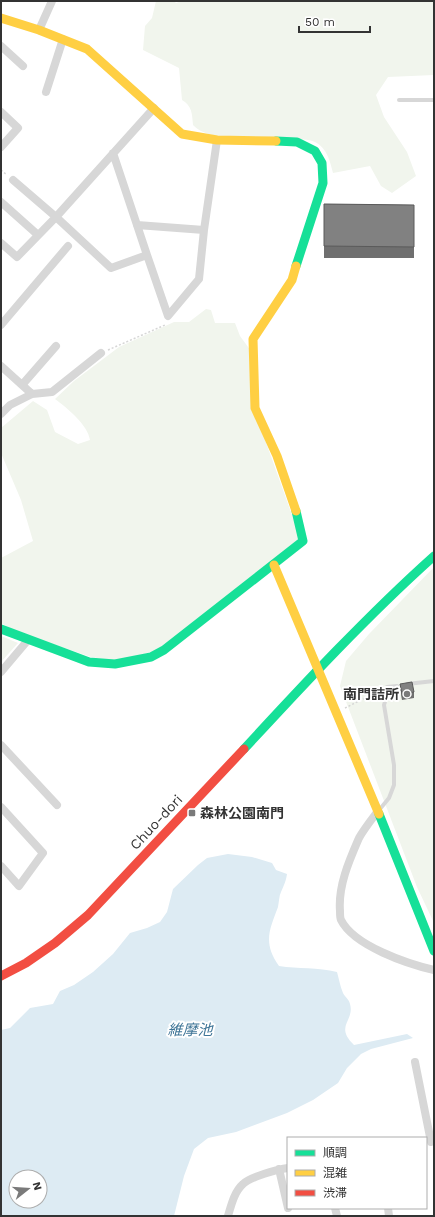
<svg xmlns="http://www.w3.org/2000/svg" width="435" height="1217" font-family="'Work Sans','Noto Sans JP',sans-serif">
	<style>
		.green { fill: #f1f5ed }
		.water { fill: #ddebf3; fill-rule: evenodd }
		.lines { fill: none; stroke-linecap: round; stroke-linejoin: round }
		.path { stroke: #d6d6d6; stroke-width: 1.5; stroke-dasharray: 2 2; stroke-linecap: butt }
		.lane { stroke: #d7d7d7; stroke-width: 4 }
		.street { stroke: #d7d7d7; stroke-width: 8 }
		.fast { stroke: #16e098; stroke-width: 9 }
		.slow { stroke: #ffcf43; stroke-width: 9 }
		.jam { stroke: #f24e42; stroke-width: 9 }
		.wall { fill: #6f6f6f }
		.building { fill: #818181; stroke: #5a5a5a }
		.poi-dot { fill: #7a7a7a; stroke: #fff; stroke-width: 1.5 }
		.labels { text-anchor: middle; stroke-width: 4; stroke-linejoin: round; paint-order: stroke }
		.poi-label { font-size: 14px; font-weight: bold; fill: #333; stroke: #fff; text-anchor: end }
		.street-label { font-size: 14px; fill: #333; stroke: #fff }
		.water-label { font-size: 15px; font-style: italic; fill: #3f7597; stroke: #fff }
	</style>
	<rect width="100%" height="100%" fill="#fff"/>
	<!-- green -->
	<path class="green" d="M156,1H174L176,3L182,1H434V75L388,77L376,95L384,117L407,152L416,176L392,193L381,186L370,166L333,173C330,161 327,148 315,142C309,139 297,139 291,139C266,139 209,143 193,125C192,113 192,106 182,100L179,68L143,50L145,26L152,18Z
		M206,309L211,310L215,323H235L240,336L251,351L254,409L301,540L163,649L116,661L91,657L17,632L1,623V558L33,541L21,500L1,453V428L33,401L47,410L55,432L78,444L90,440C88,425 67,408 55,399L74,381L119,347L174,322H189Z
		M434,567V923L417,887L340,686L346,661L369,634Z
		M1,636L18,643L1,662Z"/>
	<!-- water -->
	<path class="water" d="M228,854L252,857L272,863L276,870L287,874C286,881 284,885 281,892C279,896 279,902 278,907C269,931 263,943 279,966C298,969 318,967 337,972C339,979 340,986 343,993C345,997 349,999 350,1004C355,1021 334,1026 354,1045L407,1034L413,1038L371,1049L361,1054L347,1068L338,1083L313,1100L287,1113L236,1132L208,1138L194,1149L184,1176L174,1216H1V1030L10,1028L30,1008L53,1004L60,991L74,985L93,972L113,954L130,933L147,928L160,922L167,912L173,889L198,865L207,858ZM16,1177H40V1201H16Z"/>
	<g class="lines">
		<!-- path -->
		<path class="path" d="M1,170L7,175
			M108,350L165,325
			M345,708L381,690"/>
		<!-- lane -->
		<path class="lane" d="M399,100H434
			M407,684L434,681
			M387,687L397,686
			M380,809L389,798L394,785V765L384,705L387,695L397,686"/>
		<!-- street -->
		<path class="street" d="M39,30L52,1
			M1,46L23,66
			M46,92L63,39
			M1,112L18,128L1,147
			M13,180L56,217L111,268L147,255L113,153
			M1,202L38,235
			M137,225L204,230L199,279L168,316L147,255
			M204,230L217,140
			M1,243L17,257L56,217L154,108
			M1,325L68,246
			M1,366L32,394
			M22,385L56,346
			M1,414L10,405L32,394L52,392L101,353
			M1,672L28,640
			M1,745L57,805
			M1,807L43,853L19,886L1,866
			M378,811C372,819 364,829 359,838C349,861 338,886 340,911C340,914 340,918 341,920C354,946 408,964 434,970
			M415,1062L431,1142
			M279,1169L288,1208
			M335,1208L337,1216
			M388,1208L389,1216
			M228,1216C231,1206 234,1192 243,1184C250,1177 278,1169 288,1168"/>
		<!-- fast -->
		<path class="fast" d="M276,141L297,142L315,151L322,163L323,183L296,266
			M1,629L89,662L115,664L151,657L164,650L303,541L296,511
			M244,749C305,683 367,616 434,556
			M379,814L434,951"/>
		<!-- slow -->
		<path class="slow" d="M1,18L39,30L87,49L182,134L217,140L276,141
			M296,511L277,456L255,408L253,339L292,280L296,266
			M274,565L379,814"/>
		<!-- jam -->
		<path class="jam" d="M1,976L26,963L55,943L88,915L244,749"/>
	</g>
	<!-- wall -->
	<path class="wall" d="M324,204L414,205V258H324Z
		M400,684L414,692V698L402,700L400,690Z"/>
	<!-- building -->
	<path class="building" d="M324,204L414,205V247L324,246Z
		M412,682L414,692L402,694L400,684Z"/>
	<!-- markers -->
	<g class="poi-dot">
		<circle cx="407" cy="694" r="4"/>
		<rect x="188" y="809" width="8" height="8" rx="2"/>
	</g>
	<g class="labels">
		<!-- poi labels -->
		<g class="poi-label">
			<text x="399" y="699">南門詰所</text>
			<text x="200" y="818" text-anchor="start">森林公園南門</text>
		</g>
		<!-- street labels -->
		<g class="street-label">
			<text transform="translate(156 822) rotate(-47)" y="5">Chuo-dori</text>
		</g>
		<!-- water labels -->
		<g class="water-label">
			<text x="190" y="1035">維摩池</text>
		</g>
	</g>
	<!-- border -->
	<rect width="435" height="1217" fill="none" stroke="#333333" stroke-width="4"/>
	<!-- legend -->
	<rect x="287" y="1137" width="140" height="72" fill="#ffffff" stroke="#adadad"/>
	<rect x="295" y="1150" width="20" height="6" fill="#16e098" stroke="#adadad"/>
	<text x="323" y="1157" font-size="12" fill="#333333">順調</text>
	<rect x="295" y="1170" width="20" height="6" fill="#ffcf43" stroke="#adadad"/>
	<text x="323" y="1177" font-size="12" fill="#333333">混雑</text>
	<rect x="295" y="1190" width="20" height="6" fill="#f24e42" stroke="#adadad"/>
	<text x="323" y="1197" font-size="12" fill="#333333">渋滞</text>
	<!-- north arrow -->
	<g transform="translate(28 1189) rotate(73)"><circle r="19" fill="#ffffff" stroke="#adadad"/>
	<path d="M0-3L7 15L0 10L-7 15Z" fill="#7a7a7a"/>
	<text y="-6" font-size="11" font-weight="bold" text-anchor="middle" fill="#333333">N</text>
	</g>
	<!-- scale -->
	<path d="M299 26v6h71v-6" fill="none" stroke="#333333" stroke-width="2"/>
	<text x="305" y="26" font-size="12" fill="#333333" stroke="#ffffff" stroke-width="3" paint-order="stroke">50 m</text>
</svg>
